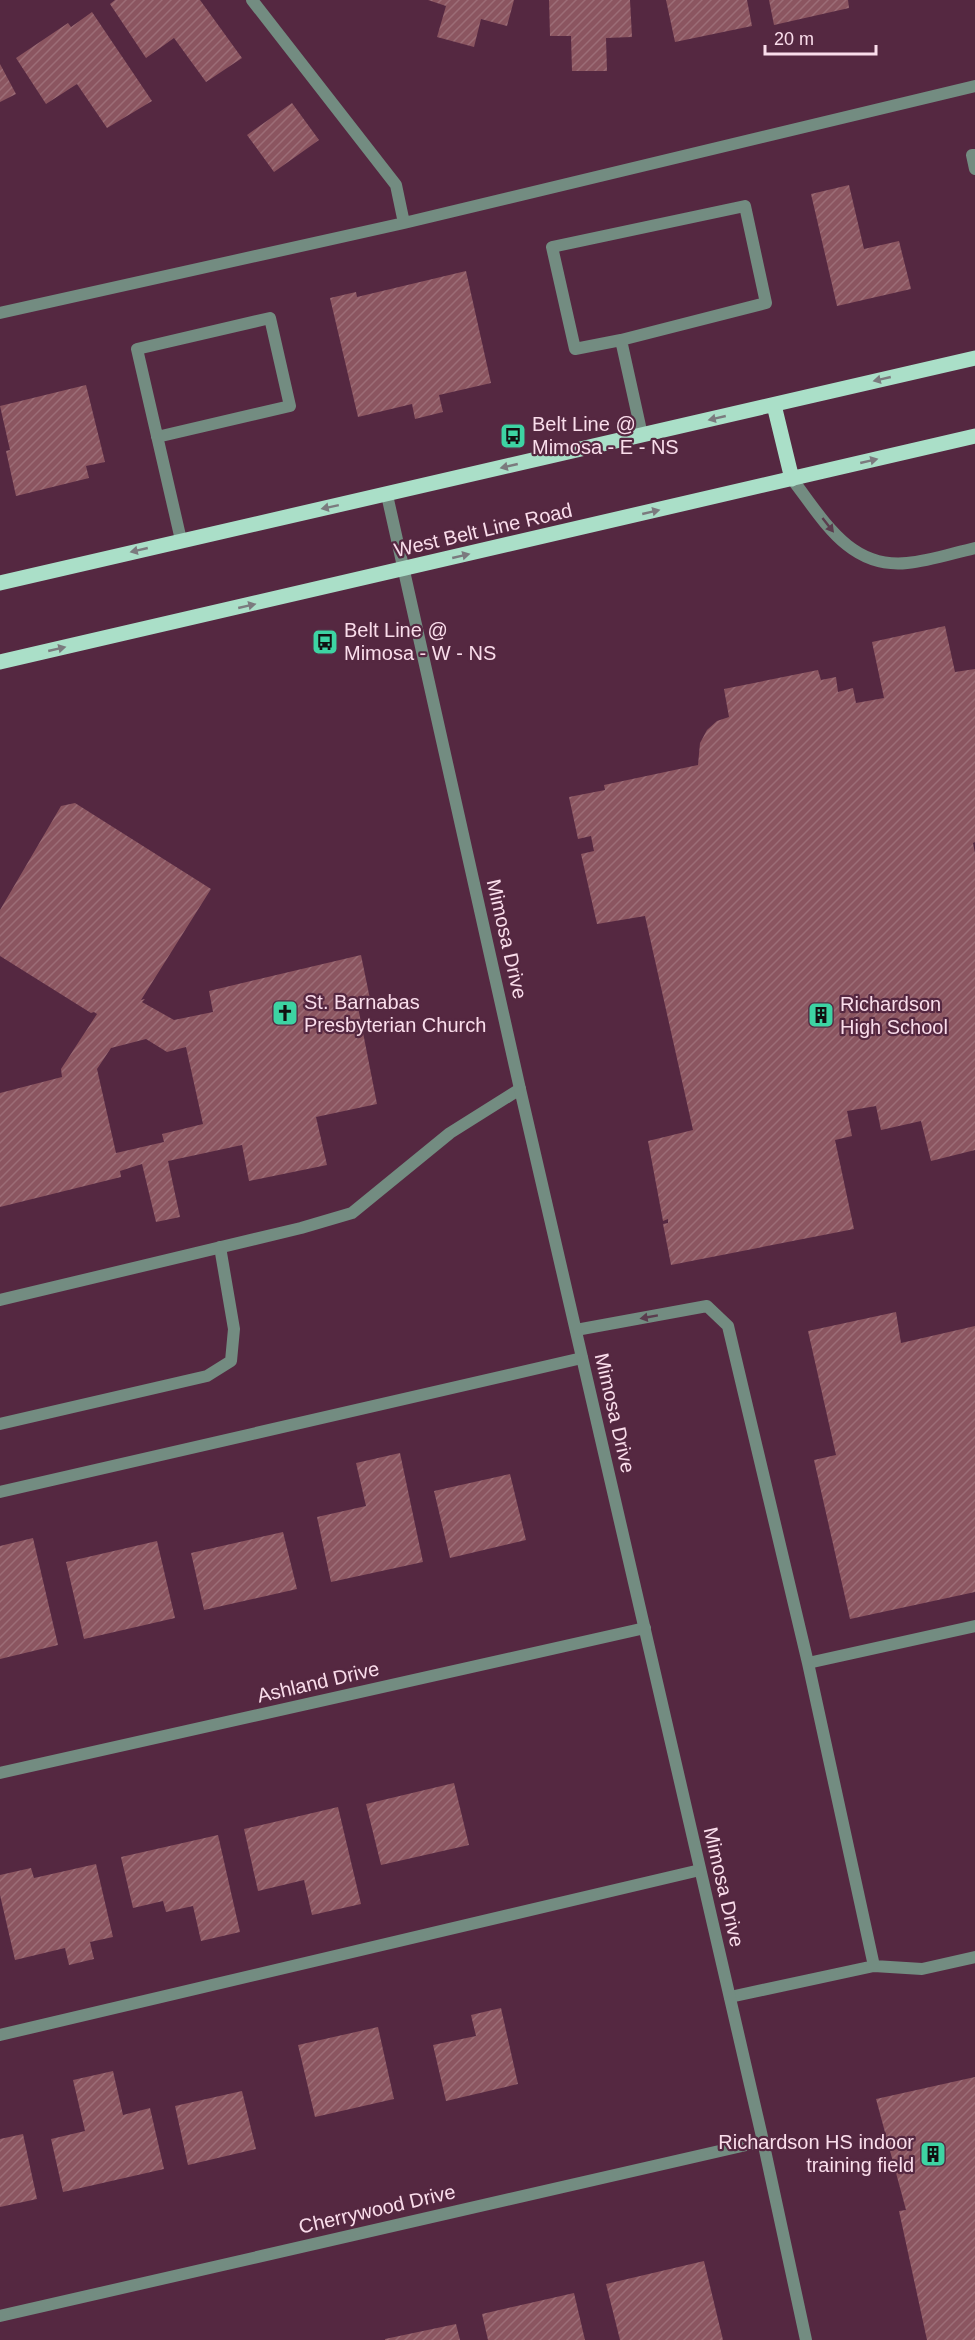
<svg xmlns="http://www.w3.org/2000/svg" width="975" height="2340" font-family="Arial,sans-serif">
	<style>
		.building { fill: url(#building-hatch); fill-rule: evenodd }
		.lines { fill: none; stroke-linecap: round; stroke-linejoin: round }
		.service { stroke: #738c81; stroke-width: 12 }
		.minor { stroke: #738c81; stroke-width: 12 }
		.tertiary { stroke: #738c81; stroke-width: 12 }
		.primary { stroke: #aadfc8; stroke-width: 15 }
		.oneway { fill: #7b7a7e }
		.oneway2 { fill: #5b3c4e }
		.labels { text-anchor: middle; stroke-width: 4.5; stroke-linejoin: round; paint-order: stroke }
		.poi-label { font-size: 20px; fill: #faddeb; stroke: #552841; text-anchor: start }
		.street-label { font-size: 20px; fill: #faddeb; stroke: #552841 }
	</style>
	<defs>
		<pattern id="building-hatch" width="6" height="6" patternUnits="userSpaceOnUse" patternTransform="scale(1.5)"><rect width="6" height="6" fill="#8b5560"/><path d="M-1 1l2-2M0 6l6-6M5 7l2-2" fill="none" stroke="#9c6d77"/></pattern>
	</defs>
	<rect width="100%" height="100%" fill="#552841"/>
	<!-- building -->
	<path class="building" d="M115,0H200L242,58L206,82L174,38L146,58L110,4Z
		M428,0H514L507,26L481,19L474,47L437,37L446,6Z
		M549,0H630L632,37L606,38L607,71H572L571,36H550Z
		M666,0H747L752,26L675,42Z
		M769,0H848L849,8L774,25Z
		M92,12L152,101L107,128L77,84L46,104L16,58L68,23L71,27Z
		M0,64L16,94L0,102Z
		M292,103L319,140L274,172L247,135Z
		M849,185L864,249L899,241L911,289L837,306L811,194Z
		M466,271L491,383L439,395L443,412L415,419L412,404L358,417L330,298L356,292L357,297Z
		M86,385L105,462L86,466L89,478L16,496L6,451L10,450L0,406Z
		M945,626L955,672L975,669V842L973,843L975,853V1150L931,1161L921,1121L881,1130L876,1106L847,1111L852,1136L835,1140L854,1229L671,1265L663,1224L668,1223V1219L663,1221L648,1141L693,1130L645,916L597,924L581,854L594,851L591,836L578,839L569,797L605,790L604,785L698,765L700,743L707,730L717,721L729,717L724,689L818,670L821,680L836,677L838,692L853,688L856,703L884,698L872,642Z
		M75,803L211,889L141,1000L145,999L142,1002L174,1020L213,1012L209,991L361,955L370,999L357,1002L377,1104L316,1117L327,1165L249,1181L242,1145L168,1161L180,1217L156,1222L142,1164L120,1171L121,1177L0,1207V1093L62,1077L61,1069L97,1014L94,1012L91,1013L0,956V910L61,806ZM146,1039L167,1052L186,1047L203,1124L162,1134L164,1142L116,1153L97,1069L111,1048Z
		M896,1312L901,1343L975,1326V1592L850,1619L814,1460L836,1455L808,1331Z
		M400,1453L423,1562L331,1582L317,1517L366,1506L356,1463Z
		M510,1474L526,1540L450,1558L434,1491Z
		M283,1532L297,1589L204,1610L191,1553Z
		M33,1538L58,1645L0,1659V1546Z
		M157,1541L175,1618L84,1639L66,1562Z
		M454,1783L469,1845L381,1865L366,1804Z
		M338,1807L361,1904L312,1915L304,1880L258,1891L244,1829Z
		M218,1835L240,1932L201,1941L193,1906L166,1912L163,1901L133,1908L121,1857Z
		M96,1864L113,1937L90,1942L94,1959L69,1965L65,1948L15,1960L0,1895V1875L31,1868L34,1878Z
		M501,2008L518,2084L446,2101L433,2045L476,2036L471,2015Z
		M378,2027L394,2099L315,2117L298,2045Z
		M113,2071L123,2115L150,2108L164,2169L63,2192L51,2139L85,2131L73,2080Z
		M975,2077V2340H927L899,2211L906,2210L876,2099Z
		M242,2091L256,2149L188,2165L175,2106Z
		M23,2134L37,2199L0,2207V2139Z
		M704,2261L723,2340H620L606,2284Z
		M574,2293L585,2340H488L482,2314Z
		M456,2324L460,2340H385V2339Z"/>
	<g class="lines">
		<!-- service -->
		<path class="service" d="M252,0L396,185L404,223
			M975,155H972L975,169
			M0,313L404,223L975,86
			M621,340L766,303L745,206L552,247L575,349L621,340L642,435
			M157,437L290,406L270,318L137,349L181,540
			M792,479C823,519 849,569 907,563C930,561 953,553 975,548
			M0,1300L301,1228L352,1213L450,1133L520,1089
			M576,1330L707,1306L728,1326L808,1663L874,1966L922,1969L975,1957
			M0,1424L207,1376L231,1361L234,1329L220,1247
			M0,1492L582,1358
			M808,1663L975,1626
			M730,1997L874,1966
			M0,2035L700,1870"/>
		<!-- minor -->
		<path class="minor" d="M0,1773L645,1628
			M0,2316L763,2141"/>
		<!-- tertiary -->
		<path class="tertiary" d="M387,495L520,1089L763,2141L806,2340"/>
		<!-- primary -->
		<path class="primary" d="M774,405L792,479
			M0,583L975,358
			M0,662L975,436"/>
	</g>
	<!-- one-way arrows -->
	<defs><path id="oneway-solid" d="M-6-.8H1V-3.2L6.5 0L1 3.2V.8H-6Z" transform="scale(1.5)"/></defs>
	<g class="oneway">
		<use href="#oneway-solid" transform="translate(882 379) rotate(167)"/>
		<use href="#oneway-solid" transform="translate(717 418) rotate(167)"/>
		<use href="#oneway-solid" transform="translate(869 461) rotate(-13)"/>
		<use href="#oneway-solid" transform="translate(509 466) rotate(167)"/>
		<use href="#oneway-solid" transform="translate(330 507) rotate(168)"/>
		<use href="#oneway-solid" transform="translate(651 512) rotate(-13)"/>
		<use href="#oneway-solid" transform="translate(139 550) rotate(167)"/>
		<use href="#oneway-solid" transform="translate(461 556) rotate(-13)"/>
		<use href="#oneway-solid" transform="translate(247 606) rotate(-13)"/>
		<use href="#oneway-solid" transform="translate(57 649) rotate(-13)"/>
	</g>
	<g class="oneway2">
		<use href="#oneway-solid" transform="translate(828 525) rotate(52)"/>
		<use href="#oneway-solid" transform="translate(649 1317) rotate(170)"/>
	</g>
	<!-- icons -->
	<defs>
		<g id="bus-square" transform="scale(1.35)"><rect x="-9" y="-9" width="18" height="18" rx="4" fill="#3dd4a3" stroke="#552841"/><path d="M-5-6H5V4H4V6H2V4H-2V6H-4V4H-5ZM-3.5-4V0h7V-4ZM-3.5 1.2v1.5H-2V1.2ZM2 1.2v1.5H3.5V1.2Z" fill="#111"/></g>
		<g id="church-square" transform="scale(1.35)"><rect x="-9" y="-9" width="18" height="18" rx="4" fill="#3dd4a3" stroke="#552841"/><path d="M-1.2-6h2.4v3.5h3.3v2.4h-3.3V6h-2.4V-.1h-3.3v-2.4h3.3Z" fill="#111"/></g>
		<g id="building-square" transform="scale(1.35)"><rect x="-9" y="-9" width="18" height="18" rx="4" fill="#3dd4a3" stroke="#552841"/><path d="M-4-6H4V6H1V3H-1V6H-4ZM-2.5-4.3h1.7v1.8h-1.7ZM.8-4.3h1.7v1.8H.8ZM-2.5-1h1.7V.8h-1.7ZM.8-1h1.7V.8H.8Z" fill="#111"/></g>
	</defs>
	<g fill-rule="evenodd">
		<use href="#bus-square" x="513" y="436"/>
		<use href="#bus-square" x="325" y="642"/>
		<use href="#church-square" x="285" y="1013"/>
		<use href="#building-square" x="821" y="1015"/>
		<use href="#building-square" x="933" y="2154"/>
	</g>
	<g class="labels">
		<!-- poi labels -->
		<g class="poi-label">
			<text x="532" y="431">Belt Line @<tspan x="532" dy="23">Mimosa - E - NS</tspan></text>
			<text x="344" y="637">Belt Line @<tspan x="344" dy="23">Mimosa - W - NS</tspan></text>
			<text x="304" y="1009">St. Barnabas<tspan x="304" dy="23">Presbyterian Church</tspan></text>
			<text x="840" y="1011">Richardson<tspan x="840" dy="23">High School</tspan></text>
			<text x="914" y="2149" text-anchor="end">Richardson HS indoor<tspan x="914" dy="23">training field</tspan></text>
		</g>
		<!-- street labels -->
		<g class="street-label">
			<text transform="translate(483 530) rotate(-13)" y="7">West Belt Line Road</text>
			<text transform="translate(507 939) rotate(77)" y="7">Mimosa Drive</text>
			<text transform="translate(615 1413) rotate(77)" y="7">Mimosa Drive</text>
			<text transform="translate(318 1682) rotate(-13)" y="7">Ashland Drive</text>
			<text transform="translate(724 1887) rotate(77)" y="7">Mimosa Drive</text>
			<text transform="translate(377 2209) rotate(-13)" y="7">Cherrywood Drive</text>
		</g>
	</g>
	<!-- scale -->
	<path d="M765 45v9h111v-9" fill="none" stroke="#faddeb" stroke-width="3"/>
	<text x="774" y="45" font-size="18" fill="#faddeb" stroke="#552841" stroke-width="4.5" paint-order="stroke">20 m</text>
</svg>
